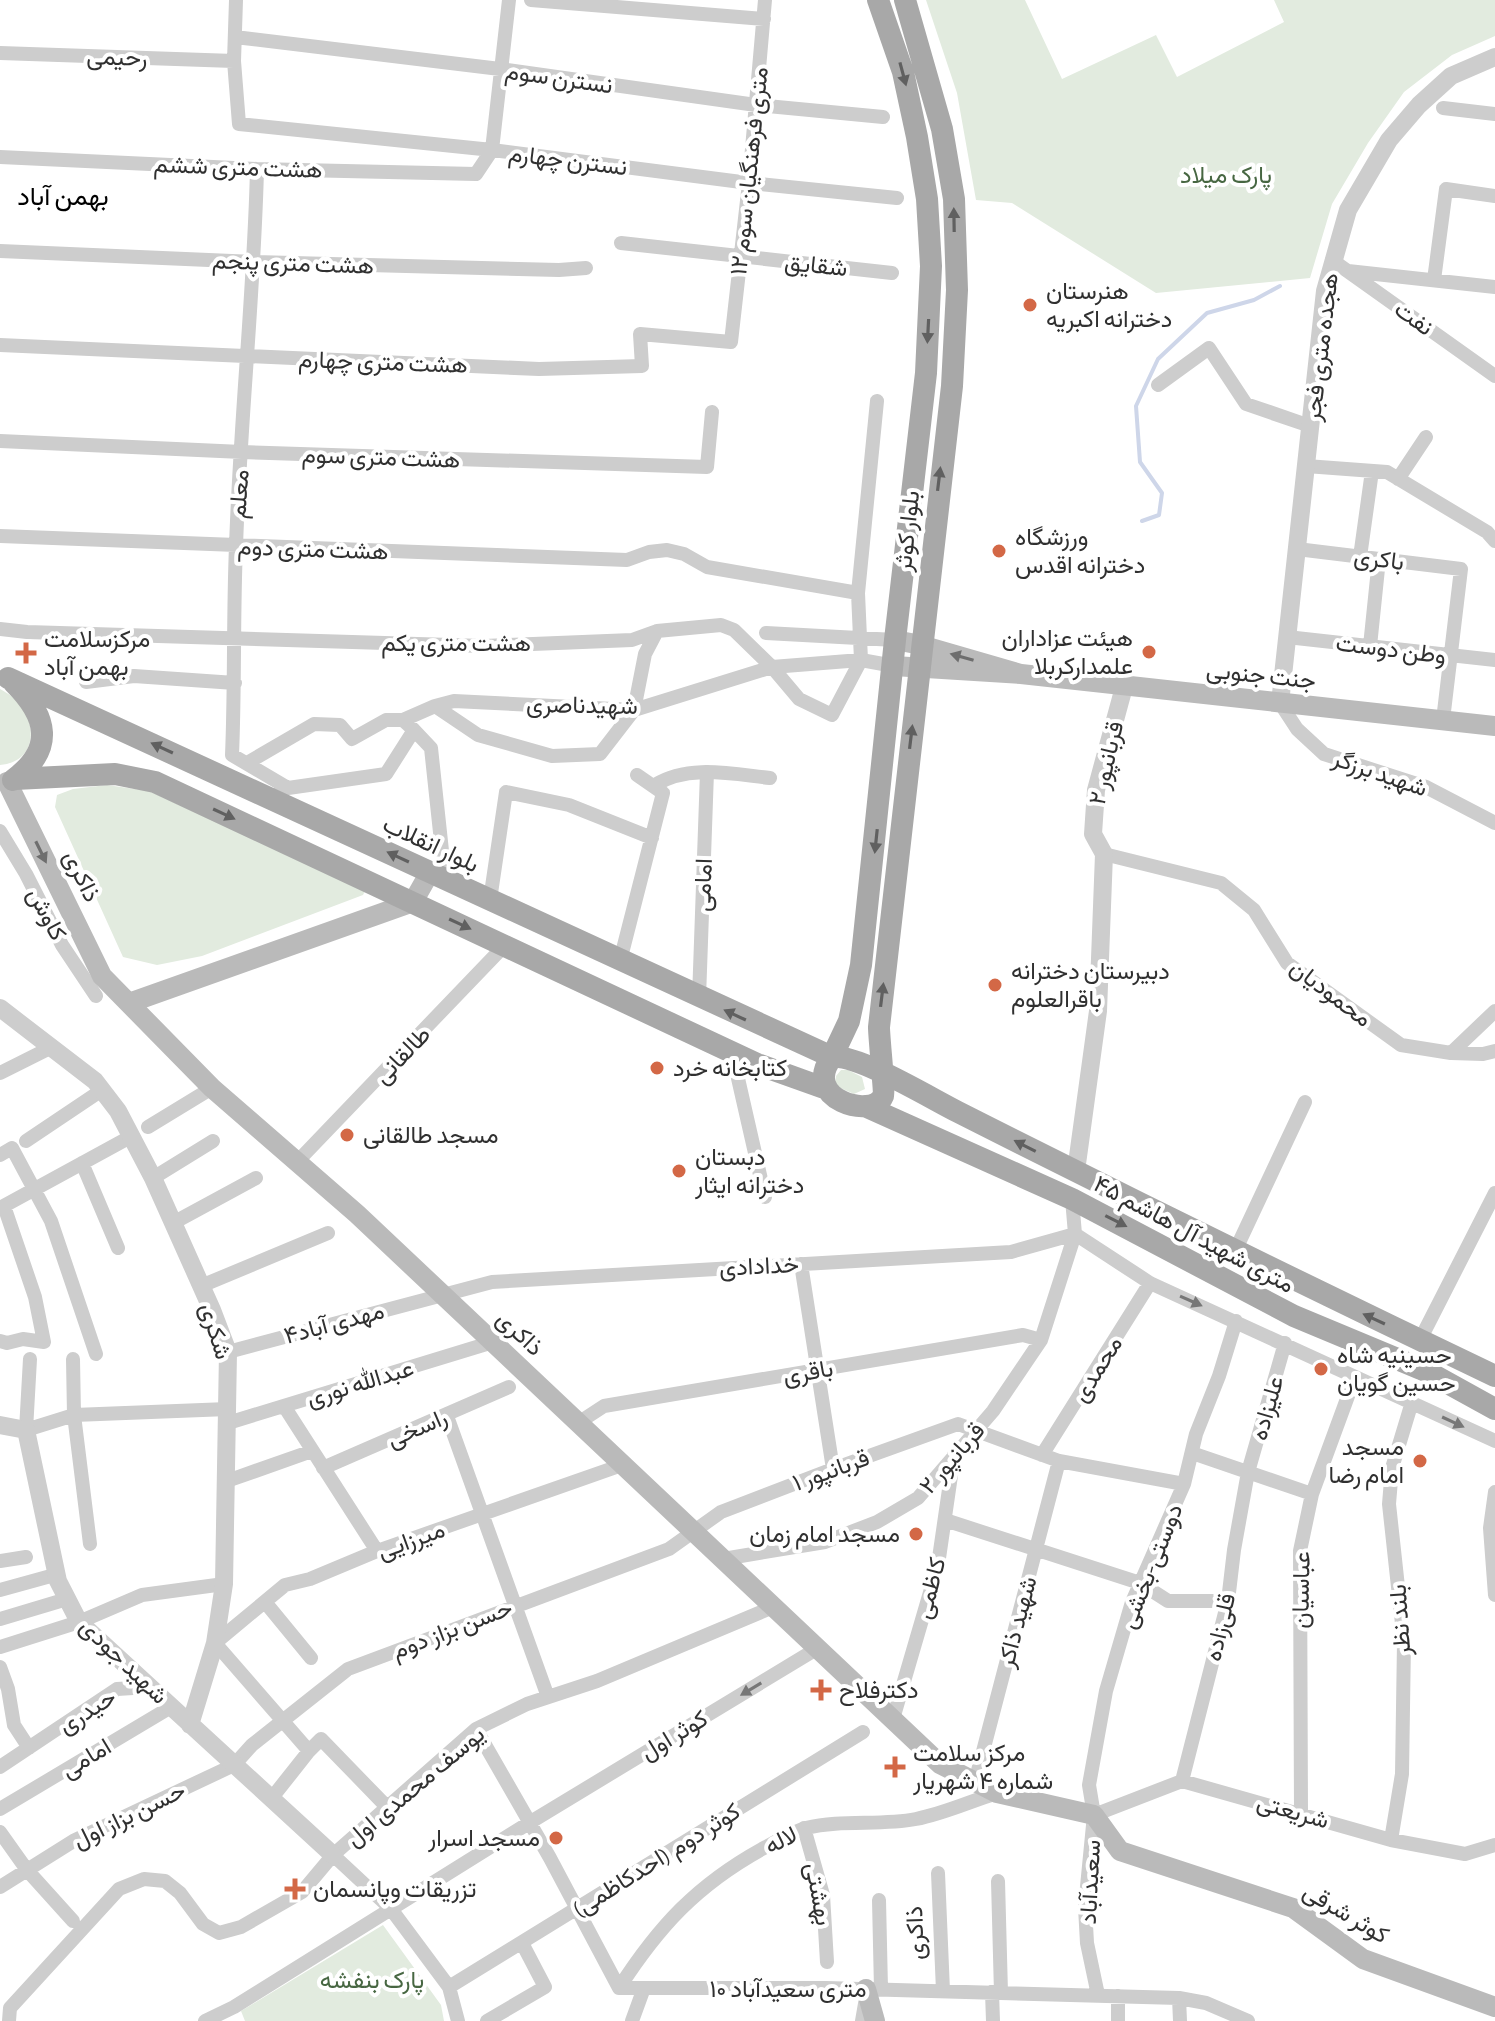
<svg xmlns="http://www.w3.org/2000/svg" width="1495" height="2021" font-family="'Alegreya Sans',Vazirmatn,sans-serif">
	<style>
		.green { fill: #e2ebdf }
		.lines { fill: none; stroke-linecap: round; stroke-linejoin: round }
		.stream { stroke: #ced6e9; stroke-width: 4 }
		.minor { stroke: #cdcdcd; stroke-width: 14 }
		.tertiary { stroke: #cdcdcd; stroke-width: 18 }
		.secondary { stroke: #bababa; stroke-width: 20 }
		.primary { stroke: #a8a8a8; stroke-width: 22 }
		.oneway { fill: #606060 }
		.oneway2 { fill: #6e6e6e }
		.oneway3 { fill: #777 }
		.poi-dot { fill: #d36846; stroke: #fff; stroke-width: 3 }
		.labels { text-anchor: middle; stroke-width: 8; stroke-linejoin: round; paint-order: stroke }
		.street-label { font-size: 24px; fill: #303030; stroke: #fff }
		.park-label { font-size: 24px; fill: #476742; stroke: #fff }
		.poi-label { font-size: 24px; fill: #303030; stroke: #fff; text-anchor: start }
		.neighbourhood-label { font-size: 26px; fill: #000; stroke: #fff }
	</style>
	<rect width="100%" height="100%" fill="#fff"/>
	<!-- green -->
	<path class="green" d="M926,0H1025L1062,79L1156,35L1177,77L1284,22L1274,0H1495V36L1452,55L1404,92L1368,143L1332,204L1310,278L1156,293L1012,203L976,200L957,93Z
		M0,689C7,693 16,698 21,705C38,729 34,762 0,765Z
		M107,785L149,791L365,891L363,895L202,956L157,965L123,957L55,807L57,795L73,789Z
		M841,1070H848L862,1077L865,1089L854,1094L838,1087L835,1083L836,1076Z
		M383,1925L441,2005L444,2021H245L241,2011Z"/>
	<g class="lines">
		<!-- stream -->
		<path class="stream" d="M1142,521L1159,515L1162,493L1140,462L1136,406L1158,359L1207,313L1254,300L1280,286"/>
		<!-- minor -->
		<path class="minor" d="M236,0L234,61L239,124L492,150L749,183L897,198
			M531,0L764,19
			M235,37L500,69L756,105L883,117
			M0,53L234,61
			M1443,108L1495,114
			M0,157L257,169L476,174L492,150L509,0
			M257,169C254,295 240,421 236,547C233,616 235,685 232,755L288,788
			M621,243L892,273
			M0,251L255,262L559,270L586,268
			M1332,260L1495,376
			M1348,271L1495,287
			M1434,280L1446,189L1495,196
			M0,345L539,369L642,366L640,334L731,342L749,183L765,0
			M1158,385L1209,348L1246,404L1310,426
			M0,441L242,452L707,467L712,412
			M1306,466L1387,472L1487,532L1495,541
			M1398,479L1426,437
			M0,536L627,560L649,552L667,550L684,554L707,567L858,593
			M1297,549L1461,569L1443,720
			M1360,557L1372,471
			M0,629L27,632L483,646L632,640L657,631L721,625L734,630L772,667L861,660L894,666
			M766,633L895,640
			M1287,637L1495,660
			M1370,646L1379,559
			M86,682L134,676L235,683
			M1280,703L1297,729L1324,754L1426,787L1495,823
			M435,706L454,701L634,710L772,667L799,699L832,715L861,660L858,593L877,401
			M414,730L431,748L445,879
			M247,763L314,724L340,725L352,739L386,720H403
			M655,785C688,764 732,774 770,778
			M281,789L386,774L414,730L403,720L435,706L478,735L552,756L600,754L634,710L645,654L657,631
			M0,831L26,874L62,945L96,996
			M1104,854L1221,883L1254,910L1287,963L1401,1045L1451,1053L1483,1054L1495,1051
			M490,900L506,792L569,805L652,838
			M620,961L663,793L637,775
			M699,998L707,772
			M732,1052L765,1197
			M1451,1053L1495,1011
			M0,1073L52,1047
			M148,1127L212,1088
			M26,1141L102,1090
			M0,1155L12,1148L51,1221L96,1354
			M82,1163L118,1248
			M296,1163L505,945
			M153,1178L213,1141
			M0,1208L132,1136
			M173,1223L256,1178
			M1075,1234L1150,1283L1495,1441
			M1236,1249L1305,1102
			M801,1264L833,1469
			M201,1286L328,1233
			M1420,1340L1495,1193
			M0,1341L7,1343L23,1339L44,1342L35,1297L4,1206
			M228,1352L492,1282L1011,1252L1075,1234
			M30,1359L26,1430L74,1415L228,1409
			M73,1359L74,1415L90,1544
			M284,1406L377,1551
			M447,1416L548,1697
			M228,1423L493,1342
			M578,1423L604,1406L1023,1335L1041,1340
			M1192,1453L1312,1494
			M1042,1455L1150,1283
			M323,1468L509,1387
			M227,1481L312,1451
			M1495,1492L1490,1528L1495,1595
			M945,1520L1140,1583L1168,1601H1228
			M723,1559L825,1542L877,1522L918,1498L993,1411L1041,1340L1075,1234L1072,1199
			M0,1561L26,1557
			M0,1590L58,1574
			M265,1602L311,1658
			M0,1619L67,1599
			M0,1647L79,1622L142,1595L224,1584
			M0,1667L8,1689L14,1725L29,1748
			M893,1719L938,1565L954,1455
			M476,1729L550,1858L619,1988H826L1179,1998L1206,2003L1248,2021
			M0,1767L117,1689L149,1687
			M1182,1781L1228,1601L1234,1550L1248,1472L1285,1343
			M975,1782L1059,1461
			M271,1799L309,1751
			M387,1807L321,1739L309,1751L215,1643L285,1585L310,1579L377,1551L622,1465
			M0,1809L171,1707
			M1301,1813L1300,1551L1312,1494L1355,1377
			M1094,1815L1182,1781L1391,1840L1465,1854L1495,1845
			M804,1828L823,1895L827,1962
			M0,1832L27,1870L73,1921
			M1391,1840L1402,1774L1404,1642L1389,1504L1392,1468L1412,1402
			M333,1855L391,1909L449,1987L458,2021
			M938,1873L943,1991
			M998,1881L1001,1993
			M0,1887L75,1840L234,1765L252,1745L348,1669L669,1549L721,1512L833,1469L958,1424L1059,1461L1184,1484
			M879,1900L881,1989
			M449,1987L863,1732
			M619,1988C659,1926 697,1885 762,1849C776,1842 791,1832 806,1828C842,1819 880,1826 916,1819C943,1814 971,1801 997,1793
			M992,1992L993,2021
			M1098,1995L1087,1943L1085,1907L1094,1815L1089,1785L1106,1691L1132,1602L1184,1484L1196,1434L1219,1376L1236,1321
			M1118,1996V2021
			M1179,1998L1180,2021
			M9,2021L10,2008L119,1889L144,1879L165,1881L180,1893L203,1924L219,1933L241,1927L302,1892L333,1855L476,1729L527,1704L597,1681L773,1607
			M205,2021L234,2007L529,1823L818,1648
			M487,2021L545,1987L522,1943
			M632,2021L644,1988
			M862,2021L866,1998"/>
		<!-- tertiary -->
		<path class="tertiary" d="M1280,703L1325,291L1348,210L1389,140L1419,105L1451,76L1495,57
			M0,1008L95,1081L118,1111L153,1178L212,1310L228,1352L224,1584L215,1643L190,1725
			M1076,1171L1098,1011L1104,854L1093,834L1096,790L1124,687
			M0,1425L26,1430L58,1581L79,1622L333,1855"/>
		<!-- secondary -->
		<path class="secondary" d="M894,666L1021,674L921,645L895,640
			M1021,674L1495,726
			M7,782L102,976L212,1088L357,1214L940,1764L997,1793L1094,1815L1120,1851L1293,1908L1363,1959L1495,2007
			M129,1003L413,902L430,872
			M866,1989L875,2021"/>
		<!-- primary -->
		<path class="primary" d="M905,0L942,129L954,199L957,290L952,386L879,1027C879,1039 885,1091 883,1096C873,1120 800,1099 832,1057C858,1054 930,1098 958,1112C1136,1202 1315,1290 1495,1376
			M8,678L832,1057L849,1021L861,965L895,640L926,373L931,266L927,199L917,137L903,72L878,0
			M15,779L115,774L155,782L757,1064L824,1088
			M13,780C55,749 48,717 14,683
			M867,1107L1072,1199L1294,1316L1426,1371L1495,1409"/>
	</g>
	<!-- one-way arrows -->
	<defs><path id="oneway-solid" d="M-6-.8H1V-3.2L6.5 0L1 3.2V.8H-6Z" transform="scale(2)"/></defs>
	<g class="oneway">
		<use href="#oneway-solid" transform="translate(903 74) rotate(75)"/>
		<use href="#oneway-solid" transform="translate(954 220) rotate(-91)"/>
		<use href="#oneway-solid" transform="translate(928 331) rotate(93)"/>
		<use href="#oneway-solid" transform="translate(939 479) rotate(-83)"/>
		<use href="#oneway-solid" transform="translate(911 737) rotate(-83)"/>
		<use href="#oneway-solid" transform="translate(162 748) rotate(-155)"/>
		<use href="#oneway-solid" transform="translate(224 814) rotate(25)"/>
		<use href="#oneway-solid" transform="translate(876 841) rotate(96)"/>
		<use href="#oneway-solid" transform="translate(398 857) rotate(-155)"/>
		<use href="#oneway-solid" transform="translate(460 924) rotate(25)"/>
		<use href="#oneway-solid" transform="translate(882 995) rotate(-83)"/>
		<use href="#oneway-solid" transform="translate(735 1015) rotate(-155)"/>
		<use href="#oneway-solid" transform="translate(1025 1146) rotate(-153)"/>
		<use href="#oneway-solid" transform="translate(1116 1221) rotate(27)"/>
		<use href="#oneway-solid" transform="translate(1374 1319) rotate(-155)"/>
	</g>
	<g class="oneway2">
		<use href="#oneway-solid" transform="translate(962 657) rotate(-164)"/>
		<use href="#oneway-solid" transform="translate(41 852) rotate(64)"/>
	</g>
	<g class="oneway3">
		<use href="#oneway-solid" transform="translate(1191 1301) rotate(24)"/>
		<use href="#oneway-solid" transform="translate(1453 1422) rotate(25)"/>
		<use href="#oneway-solid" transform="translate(751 1689) rotate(149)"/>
	</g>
	<!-- markers -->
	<g class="poi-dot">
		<circle cx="1030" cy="305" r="8"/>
		<circle cx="999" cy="551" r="8"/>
		<circle cx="1149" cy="652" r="8"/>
		<path d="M22 641h8v8h8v8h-8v8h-8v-8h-8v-8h8z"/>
		<circle cx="995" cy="985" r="8"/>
		<circle cx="657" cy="1068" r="8"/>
		<circle cx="347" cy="1135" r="8"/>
		<circle cx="679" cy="1171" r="8"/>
		<circle cx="1321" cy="1369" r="8"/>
		<circle cx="1420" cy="1461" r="8"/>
		<circle cx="916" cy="1534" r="8"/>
		<path d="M817 1678h8v8h8v8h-8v8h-8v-8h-8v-8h8z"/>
		<path d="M891 1755h8v8h8v8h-8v8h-8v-8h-8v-8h8z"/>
		<circle cx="556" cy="1838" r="8"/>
		<path d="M291 1877h8v8h8v8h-8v8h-8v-8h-8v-8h8z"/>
	</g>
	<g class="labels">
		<!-- street labels -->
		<g class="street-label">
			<text transform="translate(117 57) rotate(2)" y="8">رحیمی</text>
			<text transform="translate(559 78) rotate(8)" y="8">نسترن سوم</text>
			<text transform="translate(568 160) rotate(7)" y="8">نسترن چهارم</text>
			<text transform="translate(238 167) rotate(2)" y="8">هشت متری ششم</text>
			<text transform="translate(749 171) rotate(-84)" y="8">۱۲ متری فرهنگیان سوم</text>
			<text transform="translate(293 263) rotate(2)" y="8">هشت متری پنجم</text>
			<text transform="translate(816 265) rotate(6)" y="8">شقایق</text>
			<text transform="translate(1414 318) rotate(36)" y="8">نفت</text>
			<text transform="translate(1321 347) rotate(-83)" y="8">هجده متری فجر</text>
			<text transform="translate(383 362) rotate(2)" y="8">هشت متری چهارم</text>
			<text transform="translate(381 457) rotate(2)" y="8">هشت متری سوم</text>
			<text transform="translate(239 494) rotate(-86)" y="8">معلم</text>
			<text transform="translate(907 531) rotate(-84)" y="8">بلوار کوثر</text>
			<text transform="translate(313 549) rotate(2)" y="8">هشت متری دوم</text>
			<text transform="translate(1379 559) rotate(7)" y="8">باکری</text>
			<text x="456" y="651">هشت متری یکم</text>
			<text transform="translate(1391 649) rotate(7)" y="8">وطن دوست</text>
			<text transform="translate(1261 675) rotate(6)" y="8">جنت جنوبی</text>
			<text transform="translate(582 705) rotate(1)" y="8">شهید‌ناصری</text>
			<text transform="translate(1106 763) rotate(-77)" y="8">قربانپور ۲</text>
			<text transform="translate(1380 773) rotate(19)" y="8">شهید برزگر</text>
			<text transform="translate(431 844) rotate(25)" y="8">بلوار انقلاب</text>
			<text transform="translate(82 876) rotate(64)" y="8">ذاکری</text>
			<text transform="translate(703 885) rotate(-88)" y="8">امامی</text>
			<text transform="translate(47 914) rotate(62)" y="8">کاوش</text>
			<text transform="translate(1331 993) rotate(37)" y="8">محمودیان</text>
			<text transform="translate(402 1055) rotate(-46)" y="8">طالقانی</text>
			<text transform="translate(1194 1234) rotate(28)" y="8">۴۵ متری شهید آل هاشم</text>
			<text transform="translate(759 1266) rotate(-3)" y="8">خدادادی</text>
			<text transform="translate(334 1323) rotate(-15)" y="8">مهدی آباد۴</text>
			<text transform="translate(216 1331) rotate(73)" y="8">شکری</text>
			<text transform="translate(520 1333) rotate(43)" y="8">ذاکری</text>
			<text transform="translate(1097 1369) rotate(-58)" y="8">محمدی</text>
			<text transform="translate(808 1372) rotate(-10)" y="8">باقری</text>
			<text transform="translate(360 1383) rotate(-17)" y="8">عبدالله نوری</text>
			<text transform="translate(1267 1408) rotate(-74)" y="8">علیزاده</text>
			<text transform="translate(417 1428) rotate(-23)" y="8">راسخی</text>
			<text transform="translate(952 1458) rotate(-49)" y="8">قربانپور ۲</text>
			<text transform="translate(831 1470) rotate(-20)" y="8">قربانپور ۱</text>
			<text transform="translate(411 1540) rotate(-20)" y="8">میرزایی</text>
			<text transform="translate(1151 1566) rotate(-68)" y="8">دوستی-بخشی</text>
			<text transform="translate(930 1588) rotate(-75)" y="8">کاظمی</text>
			<text transform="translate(1301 1590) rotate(-89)" y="8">عباسیان</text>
			<text transform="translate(1400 1620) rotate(-94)" y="8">بلند نظر</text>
			<text transform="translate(1017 1622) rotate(-75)" y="8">شهید ذاکر</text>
			<text transform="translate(1220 1627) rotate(-77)" y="8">قلی‌زاده</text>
			<text transform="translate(452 1629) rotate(-21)" y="8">حسن بزاز دوم</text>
			<text transform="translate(124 1661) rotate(44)" y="8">شهید جودی</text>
			<text transform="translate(87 1711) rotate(-32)" y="8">حیدری</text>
			<text transform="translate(674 1735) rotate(-31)" y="8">کوثر اول</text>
			<text transform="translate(86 1758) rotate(-31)" y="8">امامی</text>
			<text transform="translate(415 1786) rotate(-40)" y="8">یوسف محمدی اول</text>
			<text transform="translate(1293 1811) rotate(16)" y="8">شریعتی</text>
			<text transform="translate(129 1815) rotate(-26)" y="8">حسن بزاز اول</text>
			<text transform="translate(781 1840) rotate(-26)" y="8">لاله</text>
			<text transform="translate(656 1860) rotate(-32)" y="8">کوثر دوم (احدکاظمی)</text>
			<text transform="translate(1090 1882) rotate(-87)" y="8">سعیدآباد</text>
			<text transform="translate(819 1894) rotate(80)" y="8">بهشتی</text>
			<text transform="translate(1346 1913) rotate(31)" y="8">کوثر شرقی</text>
			<text transform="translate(915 1933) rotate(-92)" y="8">ذاکری</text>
			<text x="788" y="1997">۱۰ متری سعیدآباد</text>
		</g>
		<!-- park labels -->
		<g class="park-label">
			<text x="1226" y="183">پارک میلاد</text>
			<text x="372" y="1988">پارک بنفشه</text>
		</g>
		<!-- poi labels -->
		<g class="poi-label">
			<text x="1046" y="299">هنرستان<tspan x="1046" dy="28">دخترانه اکبریه</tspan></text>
			<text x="1015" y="545">ورزشگاه<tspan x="1015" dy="28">دخترانه اقدس</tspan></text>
			<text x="1133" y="646" text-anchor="end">هیئت عزاداران<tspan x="1133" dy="28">علمدارکربلا</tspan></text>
			<text x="44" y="647">مرکزسلامت<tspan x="44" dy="28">بهمن آباد</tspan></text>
			<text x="1011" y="979">دبیرستان دخترانه<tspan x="1011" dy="28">باقرالعلوم</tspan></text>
			<text x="673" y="1076">کتابخانه خرد</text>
			<text x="363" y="1143">مسجد طالقانی</text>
			<text x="695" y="1165">دبستان<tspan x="695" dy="28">دخترانه ایثار</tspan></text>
			<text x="1337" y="1363">حسینیه شاه<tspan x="1337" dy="28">حسین گویان</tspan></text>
			<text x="1404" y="1455" text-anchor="end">مسجد<tspan x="1404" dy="28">امام رضا</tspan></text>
			<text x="900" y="1542" text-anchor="end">مسجد امام زمان</text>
			<text x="839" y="1698">دکترفلاح</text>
			<text x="913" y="1761">مرکز سلامت<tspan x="913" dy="28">شماره ۴ شهریار</tspan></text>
			<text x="540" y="1846" text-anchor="end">مسجد اسرار</text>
			<text x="313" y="1897">تزریقات وپانسمان</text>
		</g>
		<!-- neighbourhood labels -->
		<g class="neighbourhood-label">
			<text x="63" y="205">بهمن آباد</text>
		</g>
	</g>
</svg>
